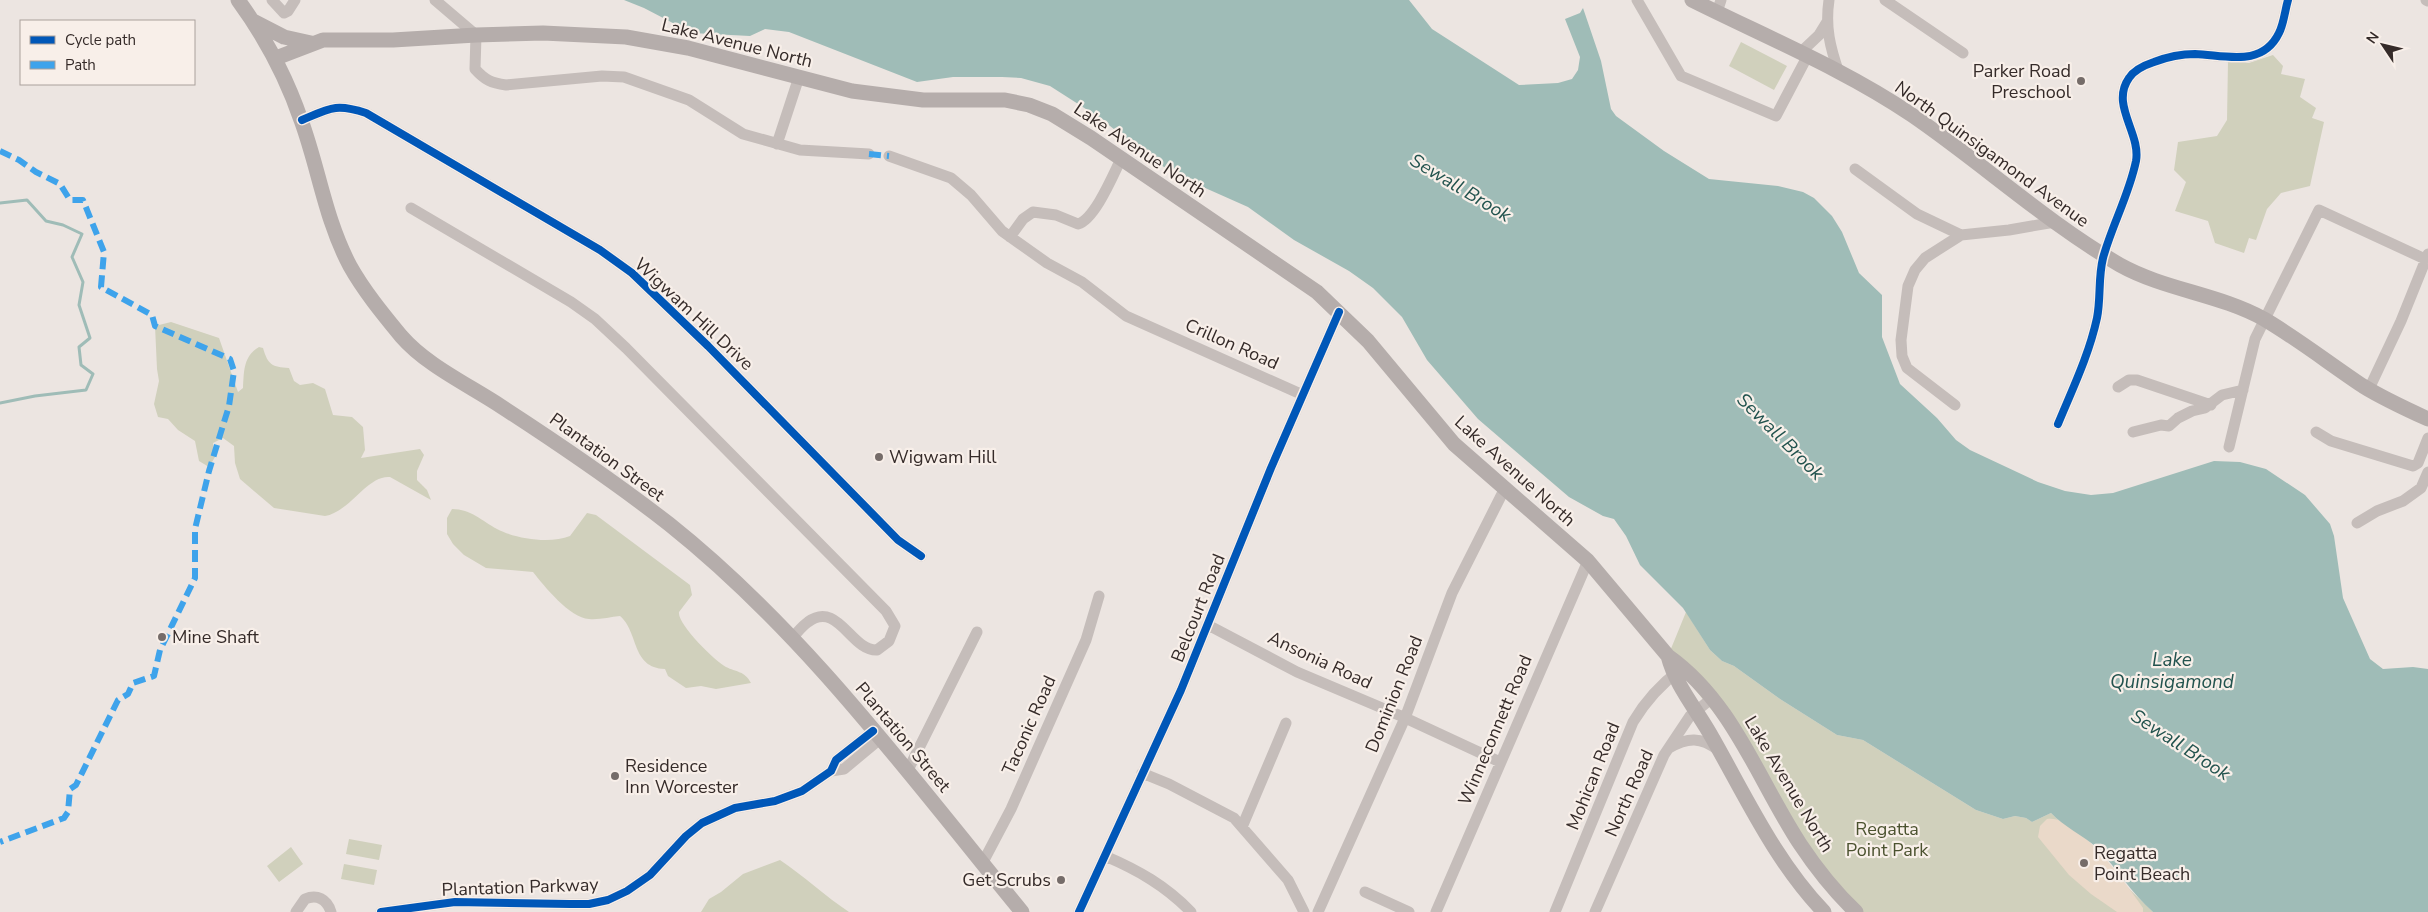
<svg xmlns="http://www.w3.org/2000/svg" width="2428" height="912" font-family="'Nunito Sans',sans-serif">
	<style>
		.green { fill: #d0d0bc }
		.sand { fill: #ead9c9 }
		.water { fill: #9fbcb7 }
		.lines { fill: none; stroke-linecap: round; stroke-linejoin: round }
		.stream { stroke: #9fbcb7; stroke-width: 3 }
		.minor { stroke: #c5bdba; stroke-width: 11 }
		.secondary { stroke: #b5adab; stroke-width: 15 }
		.quiet { stroke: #3ea3eb; stroke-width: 6; stroke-dasharray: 12 6; stroke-linecap: butt }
		.cycleway-casing { stroke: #f8efe9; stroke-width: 11 }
		.cycleway { stroke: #0057b8; stroke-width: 8 }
		.poi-dot { fill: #756c69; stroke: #f8efe9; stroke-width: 2 }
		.labels { text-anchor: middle; stroke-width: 4.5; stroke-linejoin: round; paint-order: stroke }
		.street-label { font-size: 18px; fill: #352b29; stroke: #f8efe9 }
		.poi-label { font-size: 18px; fill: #352b29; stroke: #f8efe9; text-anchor: start }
		.park-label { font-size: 18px; fill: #4b522f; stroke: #f8efe9 }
		.water-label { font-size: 19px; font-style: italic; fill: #22534e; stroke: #f8efe9 }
	</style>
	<rect width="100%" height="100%" fill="#ece5e1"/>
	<!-- green -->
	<path class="green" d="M1741,42L1787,66L1774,90L1729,66Z
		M2273,55L2283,66L2281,74L2305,79L2300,97L2316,108L2312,118L2324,122L2310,186L2281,193L2267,209L2256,240L2249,238L2244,253L2215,243L2208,221L2175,211L2186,182L2174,170L2178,142L2217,136L2227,120L2228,61L2249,63Z
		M171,322L219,338L238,392L243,388C244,372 243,356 259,347L263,348C268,365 272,367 289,368L294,381L300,385L313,383L325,389L333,415L352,417L363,427L365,450L361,458L420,449L424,455L417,471V480L427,490L431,500L390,477C367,475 350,512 325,516L274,508L240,479L235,463L234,446L223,438L213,443L215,457L209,467L199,461L195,441L178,430L168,419L158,417L154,404L159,381L157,369L155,326Z
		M452,509C471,509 482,521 497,529C516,539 550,544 570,536L587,513L596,515L690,585L692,595L679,612C677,624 715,661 726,667C736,672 745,671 751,683L716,689L701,686L686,688L668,676L665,669C631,668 639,632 620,616C610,617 599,620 589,619C570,618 544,586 533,572L486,568L464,555L453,544L447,534V518Z
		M1686,612L1710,650L1722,661L1734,666L1780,699L1837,735L1863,740L1976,810L2003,819L2015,816L2026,818L2032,822L2051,813L2153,912H1856L1837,892L1753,761L1668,656Z
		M349,839L382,845L379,860L346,854Z
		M291,847L303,864L279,882L267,866Z
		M780,860C804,876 825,896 849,912H701L709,899L721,892L743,874Z
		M344,864L377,870L374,885L341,879Z"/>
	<!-- sand -->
	<path class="sand" d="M2047,819C2076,813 2128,886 2143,908V912H2117L2091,894L2069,875L2038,837L2040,826Z"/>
	<!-- water -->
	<path class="water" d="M624,0H1409L1432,29L1519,85L1558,83L1572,79L1578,70L1580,57L1565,19L1580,13L1583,8L1601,61L1611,109L1616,116L1664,151L1709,179L1778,186L1803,192L1814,198L1832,216L1842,232L1859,273L1882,295V337L1900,384L1937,418L1956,440L1970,450L2038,482L2065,491L2091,495L2113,493L2214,461L2240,462L2266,469L2305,495L2330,524L2334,536L2343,598L2370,659L2383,669L2413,667L2428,669V912H2153C2131,893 2117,868 2097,848C2083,835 2064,827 2051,813L2032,822L2026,818L2015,816L2003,819L1976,810L1863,740L1837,735L1780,699L1734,666L1722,661L1710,650L1683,608L1640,565L1626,536L1614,519L1603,516L1569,497L1478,419L1427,360L1402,317L1373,288L1349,271L1294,240L1248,207L1176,175L1149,157L1100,118L1050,86L1021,78L1002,77H953L917,82L789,32L765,29L750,36L692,33L644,8Z"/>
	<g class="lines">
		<!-- stream -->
		<path class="stream" d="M0,203L27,200L46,221L63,225L82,234L72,257L83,282L79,305L90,338L79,347L81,365L93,374L86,390L35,396L0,403"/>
		<!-- minor -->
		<path class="minor" d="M272,0L284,13L288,11L295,0
			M435,0L476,35L475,69C485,80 491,83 506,85L602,76L624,77L689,100L743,134L800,150L869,154
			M1637,0L1681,76L1776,116L1807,57
			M1829,0C1825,27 1830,47 1839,73
			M1885,0L1963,53
			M2426,0L2428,1
			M1717,12L1721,0
			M1800,53L1819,35L1827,22
			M302,120C330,108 336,103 366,113L600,250L632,273L708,346L898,540L921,556
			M777,144L799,77
			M889,156L951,178L971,195L1002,231L1047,263L1082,282L1126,316L1303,395
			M1855,169L1917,214L1961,235
			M411,208L571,302L595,319L626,348L886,611L895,626L889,641L877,650C851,651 838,600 808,622C802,626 797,633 792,638
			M1010,237L1023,219L1033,212L1056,215L1078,224C1095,219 1113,175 1121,159
			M2118,387L2129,380H2137L2211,405
			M2369,389L2401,321L2428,254
			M1955,405L1907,368L1902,356L1901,340L1908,286L1915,270L1925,258L1961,235L2009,230L2055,222
			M2058,424C2072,390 2089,355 2097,318C2101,298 2098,278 2103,258C2112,225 2129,195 2136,161C2141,133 2110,105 2129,78C2134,70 2145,65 2154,62C2167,57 2180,54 2195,54C2225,55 2262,68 2279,33C2284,23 2285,10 2288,0
			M2133,432L2161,425L2169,426L2178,418L2192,411L2205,408L2222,395L2243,390
			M2316,432L2331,441L2413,466L2418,463L2428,438
			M2229,447L2255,339L2319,210L2425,259
			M2357,523L2377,511L2403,501L2421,488L2428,472
			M1208,625L1297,672L1401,716L1500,762
			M1669,748C1688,737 1701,737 1718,750
			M908,770L977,632
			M831,771L844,769L880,739
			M1142,773L1169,784L1234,818L1288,880L1304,912
			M1242,827L1286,723
			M1105,856C1138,870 1166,886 1191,912
			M982,864L1011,809L1086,640L1099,596
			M1365,892L1409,912
			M296,912L305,899C317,894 327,899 331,912
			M381,912L455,902L570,904H589L608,900L627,891L650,875L686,836L702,823L735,808L775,801L802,791L831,771L836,760L873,731
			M1079,912L1181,690L1271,468L1339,312
			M1318,912L1405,718L1452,593L1504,490
			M1436,912L1588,561
			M1555,912L1633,722C1645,702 1661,684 1680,670
			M1595,912L1664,755L1690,716L1711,699"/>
		<!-- secondary -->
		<path class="secondary" d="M238,0C265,37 286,76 301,120C319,169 325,219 350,266C364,291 383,314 401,336C427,366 469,385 502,407C559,444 615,482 669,524C806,633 911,777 1022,912
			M1692,0C1766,37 1844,69 1912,115C1982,163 2046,222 2120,265C2165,290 2219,294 2264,319C2298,339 2330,364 2363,386C2384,399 2406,409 2428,419
			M253,21L284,37L311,43
			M276,58L323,40H393L476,35L543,33L626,37L688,48L852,91L923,100H1005L1029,105L1052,114L1091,138L1317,292L1368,341L1454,444L1588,561L1668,656C1733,702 1758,780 1800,844C1816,868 1835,892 1856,912
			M1668,656C1676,687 1698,711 1713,739C1747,799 1776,862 1824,912"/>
		<!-- quiet -->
		<path class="quiet" d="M0,151L19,160L36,172L60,184L70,200H83L104,252L101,287L152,315L155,326L230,359L234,371L229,406L209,471L195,529V578L160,650L154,676L133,683L128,694L118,700L76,785L70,789L68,812L64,818L0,842
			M869,154L889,156"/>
		<!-- cycleway casing -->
		<g class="cycleway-casing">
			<path id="cycleway" d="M302,120C330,108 336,103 366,113L600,250L632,273L708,346L898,540L921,556
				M2058,424C2072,390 2089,355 2097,318C2101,298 2098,278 2103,258C2112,225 2129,195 2136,161C2141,133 2110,105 2129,78C2134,70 2145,65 2154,62C2167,57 2180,54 2195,54C2225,55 2262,68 2279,33C2284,23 2285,10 2288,0
				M381,912L455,902L570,904H589L608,900L627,891L650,875L686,836L702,823L735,808L775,801L802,791L831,771L836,760L873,731
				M1079,912L1181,690L1271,468L1339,312"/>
		</g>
		<!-- cycleway -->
		<use href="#cycleway" class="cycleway"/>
	</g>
	<!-- markers -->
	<g class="poi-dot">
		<circle cx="2081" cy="81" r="5"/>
		<circle cx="879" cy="457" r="5"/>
		<circle cx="162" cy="637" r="5"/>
		<circle cx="615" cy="776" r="5"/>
		<circle cx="2084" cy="863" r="5"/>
		<circle cx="1061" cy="880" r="5"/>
	</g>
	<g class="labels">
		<!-- street labels -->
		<g class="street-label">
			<text transform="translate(737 43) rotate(14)" y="6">Lake Avenue North</text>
			<text transform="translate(1140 150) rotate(34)" y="6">Lake Avenue North</text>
			<text transform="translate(1992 154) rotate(36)" y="6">North Quinsigamond Avenue</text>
			<text transform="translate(694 314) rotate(43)" y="6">Wigwam Hill Drive</text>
			<text transform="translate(1232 344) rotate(24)" y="6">Crillon Road</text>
			<text transform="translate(607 457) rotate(36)" y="6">Plantation Street</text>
			<text transform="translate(1515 471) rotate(42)" y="6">Lake Avenue North</text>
			<text transform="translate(1198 608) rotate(-68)" y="6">Belcourt Road</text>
			<text transform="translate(1320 660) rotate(25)" y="6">Ansonia Road</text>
			<text transform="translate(1394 694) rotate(-68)" y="6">Dominion Road</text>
			<text transform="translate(1029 725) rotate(-66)" y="6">Taconic Road</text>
			<text transform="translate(1495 730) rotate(-67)" y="6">Winneconnett Road</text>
			<text transform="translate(903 737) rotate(50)" y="6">Plantation Street</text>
			<text transform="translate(1593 776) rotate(-68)" y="6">Mohican Road</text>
			<text transform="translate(1789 784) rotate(59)" y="6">Lake Avenue North</text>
			<text transform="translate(1629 793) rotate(-66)" y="6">North Road</text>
			<text transform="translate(520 887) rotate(-2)" y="6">Plantation Parkway</text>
		</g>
		<!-- poi labels -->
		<g class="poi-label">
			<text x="2071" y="77" text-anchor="end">Parker Road<tspan x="2071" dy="21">Preschool</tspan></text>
			<text x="889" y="463">Wigwam Hill</text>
			<text x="172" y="643">Mine Shaft</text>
			<text x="625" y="772">Residence<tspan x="625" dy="21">Inn Worcester</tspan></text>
			<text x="2094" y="859">Regatta<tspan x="2094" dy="21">Point Beach</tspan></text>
			<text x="1051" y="886" text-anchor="end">Get Scrubs</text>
		</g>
		<!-- park labels -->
		<g class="park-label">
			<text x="1887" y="835">Regatta<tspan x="1887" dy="21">Point Park</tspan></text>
		</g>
		<!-- water labels -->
		<g class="water-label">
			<text transform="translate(1461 187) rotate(31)" y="7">Sewall Brook</text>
			<text transform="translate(1781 436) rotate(45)" y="7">Sewall Brook</text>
			<text x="2172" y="666">Lake<tspan x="2172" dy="22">Quinsigamond</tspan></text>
			<text transform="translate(2181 744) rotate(33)" y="7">Sewall Brook</text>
		</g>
	</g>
	<!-- legend -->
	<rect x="20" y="20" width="175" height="65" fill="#f8efe9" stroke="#aaa19c"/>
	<rect x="30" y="36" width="25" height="8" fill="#0057b8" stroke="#aaa19c"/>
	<text x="65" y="45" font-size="15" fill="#352b29">Cycle path</text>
	<rect x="30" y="61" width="25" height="8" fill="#3ea3eb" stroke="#aaa19c"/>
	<text x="65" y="70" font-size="15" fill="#352b29">Path</text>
	<!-- north arrow -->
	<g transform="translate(2383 45) rotate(305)" stroke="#f8efe9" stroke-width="4" paint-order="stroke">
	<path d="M0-4L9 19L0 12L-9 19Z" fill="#352b29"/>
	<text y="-8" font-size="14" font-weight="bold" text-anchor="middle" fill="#352b29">N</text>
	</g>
</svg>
